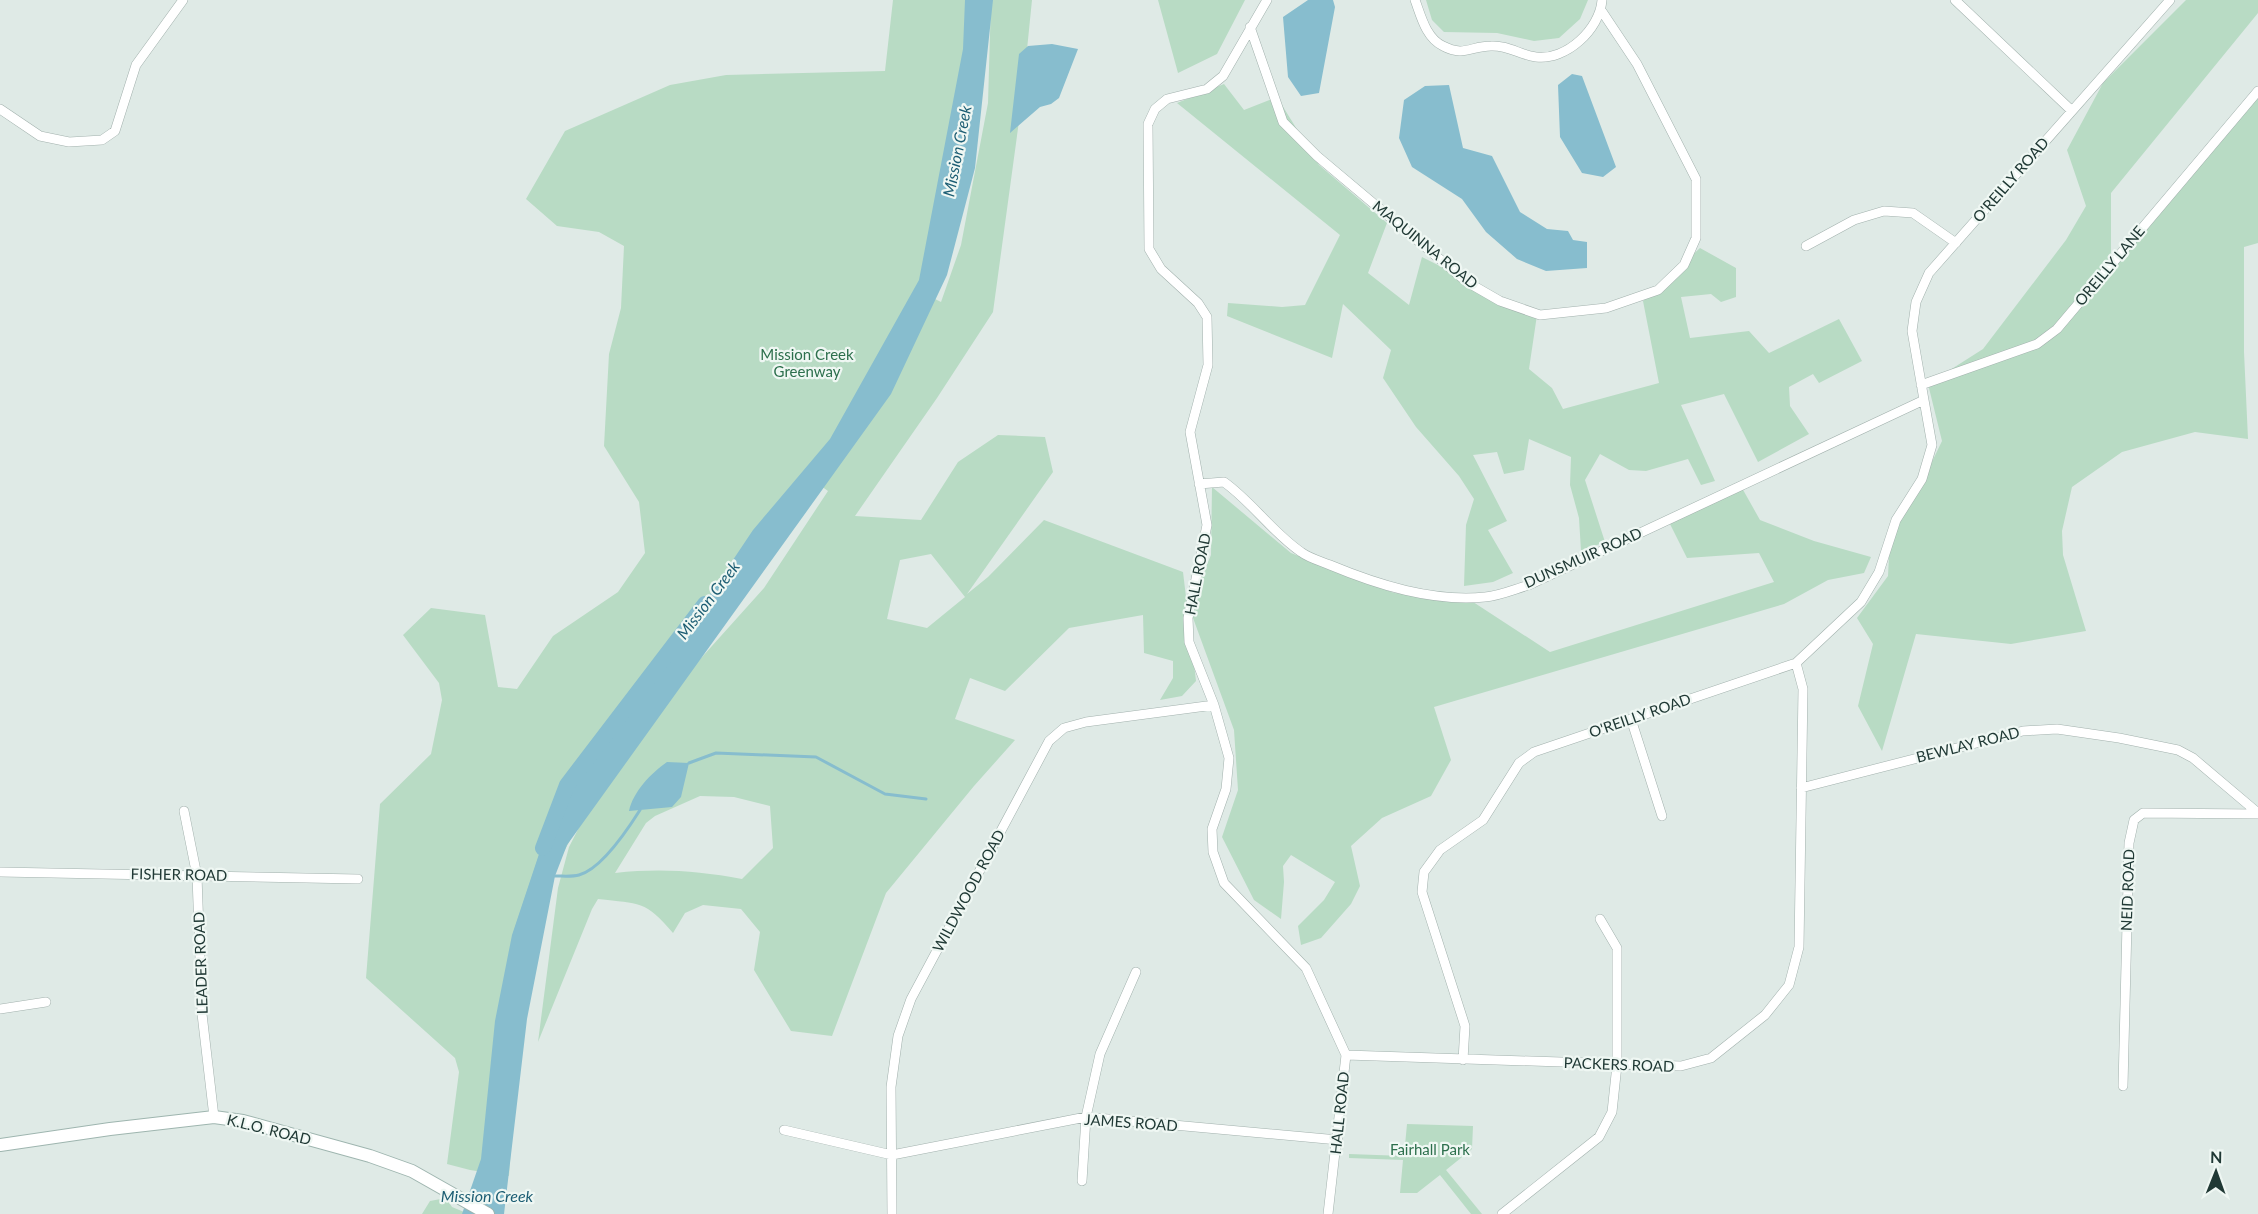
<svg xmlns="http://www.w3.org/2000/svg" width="2258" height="1214" font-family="Lato,sans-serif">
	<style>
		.green { fill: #b8dbc4; fill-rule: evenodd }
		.water { fill: #87bdce }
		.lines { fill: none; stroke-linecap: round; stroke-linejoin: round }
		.stream { stroke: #87bdce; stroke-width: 3 }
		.river { stroke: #87bdce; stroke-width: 16 }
		.minor-casing { stroke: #a2b1ad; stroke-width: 10 }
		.secondary-casing { stroke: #9eb5af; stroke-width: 14 }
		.minor { stroke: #fff; stroke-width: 9 }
		.secondary { stroke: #fff; stroke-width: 12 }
		.labels { text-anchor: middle; stroke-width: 4.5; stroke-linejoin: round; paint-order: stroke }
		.street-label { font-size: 15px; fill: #203935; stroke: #eff7f3 }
		.park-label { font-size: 15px; fill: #2c6f4c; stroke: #eff7f3 }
		.water-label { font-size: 16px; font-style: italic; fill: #1c5d73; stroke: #eff7f3 }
	</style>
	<rect width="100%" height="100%" fill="#dfeae6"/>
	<!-- green -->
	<path class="green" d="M893,0H983L933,298L941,302L961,245L988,103L991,0H1032L1022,99L993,312L937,398L855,516L921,520L958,462L998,435L1045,437L1053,472L967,594L988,577L1044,520L1183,572L1196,681L1182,696L1160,700L1173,678V661L1144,653L1143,615L1069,628L1005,691L970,678L955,719L1015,740L974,786L886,893L832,1036L791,1031L754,970L760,932L741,909L703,905L685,913L673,933C645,900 640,904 598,899L592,909L538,1042L558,888L569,847L589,808L659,705L764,588L828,491L821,486L609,766L548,882L515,1087L509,1176L470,1170L447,1164L459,1072L455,1058L366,978L380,804L431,754L442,700L439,683L403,635L431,608L485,615L498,687L517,689L553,636L618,592L645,553L639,502L604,446L609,354L621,308L624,246L599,232L557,226L526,199L565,131L670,85L726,75L885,71ZM931,554L965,597L927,628L887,619L900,560ZM700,796L734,797L770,806L773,848L742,879C698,871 661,868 615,873L646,823L655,816Z
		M1158,0H1245L1217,54L1178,73Z
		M1426,0H1588L1580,19L1559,38L1534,41L1497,33L1444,32L1432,20Z
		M2186,0H2258V13L2111,193V261L2258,94V243L2244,247V352L2248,439L2195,432L2122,452L2072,487L2062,531L2063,555L2086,631L2011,644L1916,634L1882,751L1858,706L1873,644L1857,618L1888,576L1890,536L1915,497L1942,441L1928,384L1983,349L2066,240L2086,206L2067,150L2103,83Z
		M1224,84L1244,110L1277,97L1319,165L1387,223L1368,273L1409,305L1422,257L1537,315L1529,369L1552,388L1563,409L1659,383L1643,301L1700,248L1736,268V297L1721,302L1711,294L1681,297L1690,338L1749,331L1769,353L1839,319L1862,361L1819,383L1813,374L1789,387L1790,406L1809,434L1758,462L1724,394L1681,405L1715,481L1701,485L1688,459L1646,471L1629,470L1600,454L1585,480L1605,542L1581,551L1579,518L1570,485L1571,457L1529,439L1524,470L1504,474L1497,452L1473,455L1507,521L1488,530L1513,573L1493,582L1464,586L1466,525L1474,499L1459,476L1416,427L1383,378L1391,350L1343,304L1332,358L1227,316L1228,303L1282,307L1305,305L1340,235L1177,103Z
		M1212,487L1291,553L1394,593L1467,598L1550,652L1774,582L1759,553L1687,558L1669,522L1742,488L1760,520L1814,541L1871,557L1864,573L1828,580L1784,604L1434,707L1451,760L1431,796L1382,818L1351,846L1360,886L1351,904L1321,938L1301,945L1298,926L1324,900L1335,882L1291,855L1283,866L1284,882L1281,919L1254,900L1222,837L1238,790L1234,730L1189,607L1211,555Z
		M1407,1124L1473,1126L1472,1149L1446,1170L1482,1214H1471L1440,1175L1417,1193H1400L1403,1160L1349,1158V1154L1404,1156Z
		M446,1198L452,1207L469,1214H422L430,1201Z"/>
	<!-- water -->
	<path class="water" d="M965,0H993L975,168L947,275L891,394L567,845L555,876L527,1019L504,1214H462L481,1159L495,1021L512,935L544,839L595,752L660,669L753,530L830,439L919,280L963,49Z
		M1308,0H1333L1335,7L1319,93L1301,96L1288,77L1283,17Z
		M1052,44L1078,49L1059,98L1051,104L1040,107L1010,133L1019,54L1028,46Z
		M1572,74L1582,76L1616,167L1603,177L1582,173L1560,137L1558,85Z
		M1449,85L1463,148L1492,156L1520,212L1547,229L1568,231L1573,240L1587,242V268L1546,271L1517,259L1486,232L1462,199L1412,167L1399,138L1404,100L1425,86Z
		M667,762L689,763L681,797L672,807L629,811C633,792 651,773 667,762Z"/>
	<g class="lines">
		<!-- stream -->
		<path class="stream" d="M689,763L716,753L816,757L885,794L926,799
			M555,876C563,876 572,877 579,875C601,869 628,829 640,810"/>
		<!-- river -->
		<path class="river" d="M543,848L567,785L705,604"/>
		<!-- minor casing -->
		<g class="minor-casing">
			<path id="minor" d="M1267,0L1223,76L1207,89L1167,99L1155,109L1148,124L1149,249L1161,269L1198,303L1207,317L1208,365L1190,432L1207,525L1188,618L1189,642L1214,705L1229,758L1226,789L1212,829L1213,852L1224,883L1306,968L1346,1055L1328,1214
				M1415,0C1421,16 1426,38 1443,46C1464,57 1471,46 1491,46C1508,45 1520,55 1536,57C1566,61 1600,29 1602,0
				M1955,0L2072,111
				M1250,27L1283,122L1317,156L1467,282L1500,301L1540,315L1606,308L1658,290L1684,265L1696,238V179L1637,64L1601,10
				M0,109L40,136L69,142L102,140L115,131L136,65L183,0
				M1806,246L1854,220L1884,211L1913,213L1956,243
				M1921,385L2037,344L2057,329L2258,91
				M1199,484L1224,482C1252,502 1272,532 1301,552C1309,558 1320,561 1330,565C1378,585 1432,602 1485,597C1499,596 1515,589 1529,585L1924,400L1912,331L1916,302L1929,273L2170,0
				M1631,719L1662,816
				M1801,788L2023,731L2057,729L2119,738L2178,750L2193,758L2258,813
				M184,811L197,876L202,1014L214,1117
				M0,872L358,879
				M0,1009L46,1002
				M1346,1055L1681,1066L1711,1058L1765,1015L1789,985L1799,947L1803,689L1796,663
				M1463,1060L1465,1026L1422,892L1424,872L1440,850L1483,820L1519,763L1534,752L1796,663L1861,602L1879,572L1896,520L1922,479L1932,445L1924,400
				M2123,1086L2129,843L2134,820L2143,813L2258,814
				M784,1130L892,1155L1086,1117L1338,1140
				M1082,1181L1086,1117L1100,1054L1136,972
				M892,1214L891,1087L898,1036L911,999L1049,741L1064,728L1086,722L1214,705
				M1502,1214L1599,1137L1612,1112L1617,1065V948L1600,919"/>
		</g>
		<!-- secondary casing -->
		<g class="secondary-casing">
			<path id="secondary" d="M0,1145L110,1129L214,1117L243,1121L370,1156L412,1171L488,1214"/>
		</g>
		<!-- minor -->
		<use href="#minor" class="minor"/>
		<!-- secondary -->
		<use href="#secondary" class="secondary"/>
	</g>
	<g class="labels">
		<!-- street labels -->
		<g class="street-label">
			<text transform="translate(2011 180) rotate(-49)" y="5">O'REILLY ROAD</text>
			<text transform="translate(1425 245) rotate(39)" y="5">MAQUINNA ROAD</text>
			<text transform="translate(2110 266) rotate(-50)" y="5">OREILLY LANE</text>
			<text transform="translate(1583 558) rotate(-24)" y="5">DUNSMUIR ROAD</text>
			<text transform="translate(1198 574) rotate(-79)" y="5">HALL ROAD</text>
			<text transform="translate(1640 716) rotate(-19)" y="5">O'REILLY ROAD</text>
			<text transform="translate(1968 745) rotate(-14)" y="5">BEWLAY ROAD</text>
			<text transform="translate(179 875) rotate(1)" y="5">FISHER ROAD</text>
			<text transform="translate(2128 890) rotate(-88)" y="5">NEID ROAD</text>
			<text transform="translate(969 891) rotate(-62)" y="5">WILDWOOD ROAD</text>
			<text transform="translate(201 963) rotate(-92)" y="5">LEADER ROAD</text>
			<text transform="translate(1619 1065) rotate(2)" y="5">PACKERS ROAD</text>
			<text transform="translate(1340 1113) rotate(-84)" y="5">HALL ROAD</text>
			<text transform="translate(1131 1123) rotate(4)" y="5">JAMES ROAD</text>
			<text transform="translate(269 1130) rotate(14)" y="5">K.L.O. ROAD</text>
		</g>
		<!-- park labels -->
		<g class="park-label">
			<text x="807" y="360">Mission Creek<tspan x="807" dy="17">Greenway</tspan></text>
			<text x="1430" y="1155">Fairhall Park</text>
		</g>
		<!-- water labels -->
		<g class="water-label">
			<text transform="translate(957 151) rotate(-79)" y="6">Mission Creek</text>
			<text transform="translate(708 600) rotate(-53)" y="6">Mission Creek</text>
			<text x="487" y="1202">Mission Creek</text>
		</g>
	</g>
	<!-- north arrow -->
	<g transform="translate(2216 1172) rotate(1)" stroke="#eff7f3" stroke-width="4.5" paint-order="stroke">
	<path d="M0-4.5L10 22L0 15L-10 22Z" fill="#203935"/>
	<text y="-9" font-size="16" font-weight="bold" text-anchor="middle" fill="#203935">N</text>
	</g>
</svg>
